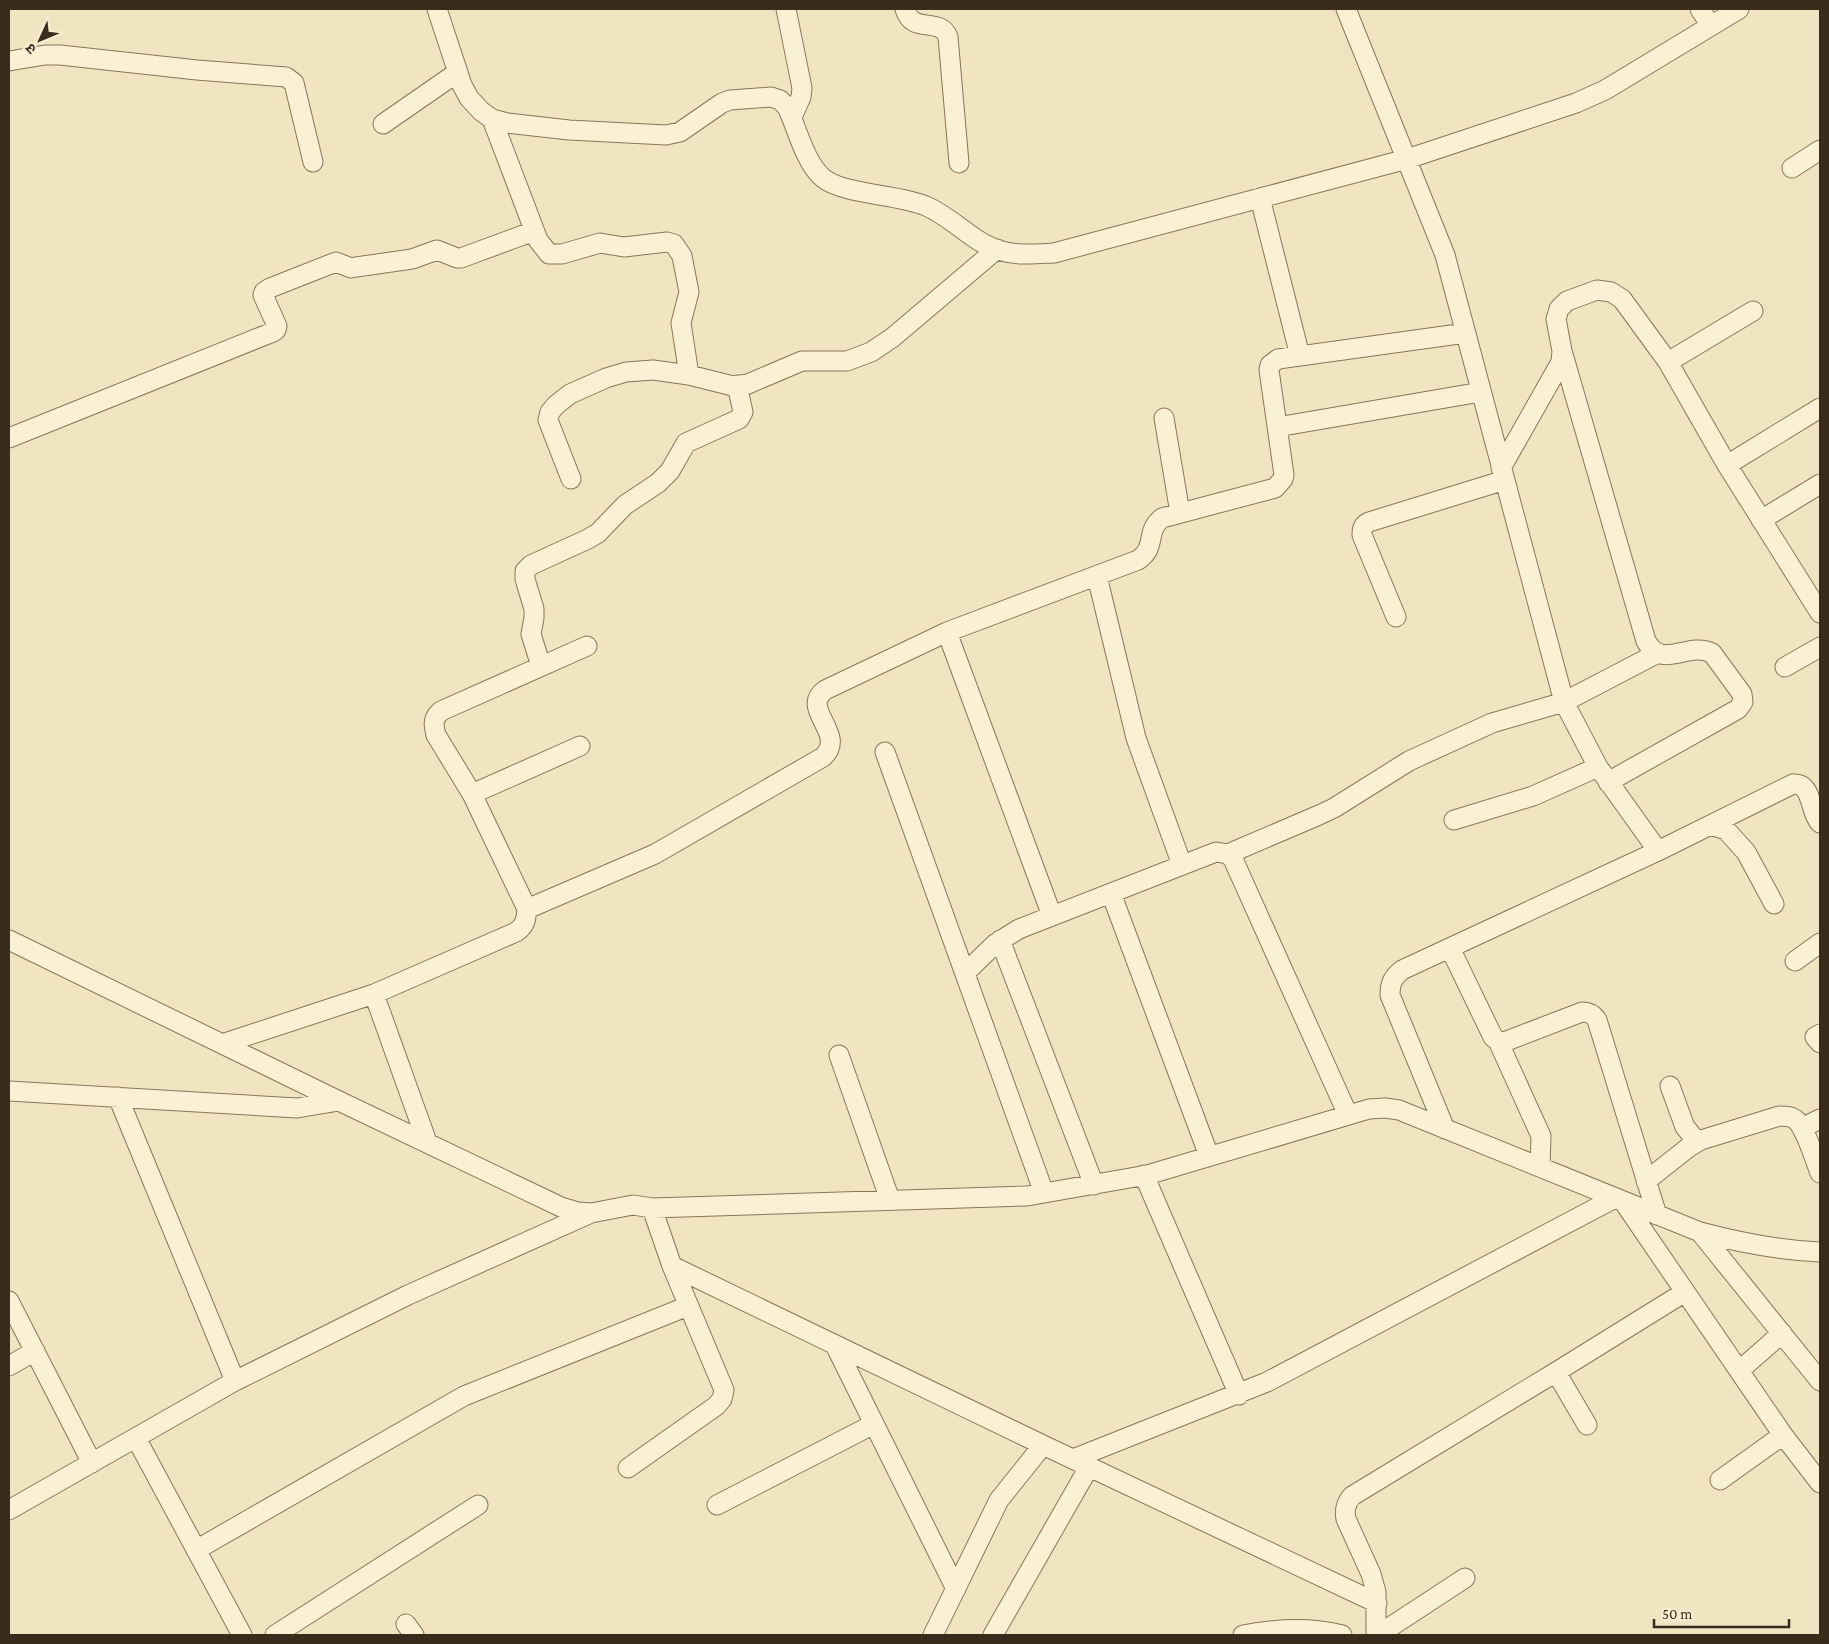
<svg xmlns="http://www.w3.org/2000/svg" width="1829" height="1644" font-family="'Crimson Pro','Noto Sans Devanagari',serif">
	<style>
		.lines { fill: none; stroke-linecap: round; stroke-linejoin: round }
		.minor-casing { stroke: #8a7558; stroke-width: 21 }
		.minor { stroke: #faf1d5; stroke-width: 19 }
	</style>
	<rect width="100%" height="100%" fill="#f0e4c1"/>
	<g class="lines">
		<!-- minor casing -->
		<g class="minor-casing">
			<path id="minor" d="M437,9L462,85L469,98L481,111L492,119L507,123L569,130L666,135L680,132L722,103L730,100L771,97L780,100L787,107C797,128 805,163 823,178C844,195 899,194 926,206C952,217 971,241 998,250C1017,256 1035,254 1054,253L1407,159L1576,103L1605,90L1739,9
				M786,9L802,88L801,97L792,117
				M905,9C912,35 940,16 948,37L959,163
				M1700,9L1711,26
				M9,61L45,55H60L197,70L286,77L294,83L313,162
				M492,119L538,240L549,254H562L600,243L624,247L667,242L674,244L682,256L689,292L681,323L689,375
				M383,124L458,72
				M1792,168L1820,150
				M1260,198L1300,356
				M1562,351L1646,641C1663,671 1687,641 1712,653L1742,694L1743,702L1738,709L1608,782
				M1668,362L1753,311
				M1164,418L1180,513
				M1277,427L1481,392
				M9,438L273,332L276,330L277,326L263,295L264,292L270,288L336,262L351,268L356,267L412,259L437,250L457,258H461L534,231
				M1727,465L1820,408
				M1501,468L1561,362L1562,351L1556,319L1559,309L1567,301L1597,290L1611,292L1622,299L1668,362L1727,465L1820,613
				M571,479L548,420L550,412L556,405L570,394L606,378L626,372L653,370L689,375L733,386L748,384L802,361H847L871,352L892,338L997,249
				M1761,520L1820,484
				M1097,576L1136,738L1182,865
				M1396,617L1362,535C1362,528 1363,525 1369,522L1505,480
				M947,632L1052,916
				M1656,654L1564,702L1598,767L1658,851
				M541,666L531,634L534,618V609L525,579V571L531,565L588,539L598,533L625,505L658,483L670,471L686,443L739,419L743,412L737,385
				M1785,667L1820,647
				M885,752L1044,1193
				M472,794L580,746
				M1454,820L1533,796L1598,767
				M1711,825L1726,830L1746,852L1774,904
				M1228,854L1319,815L1334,808L1409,761L1492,723L1564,702L1445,255L1346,9
				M1111,893L1209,1156
				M527,909L655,854L823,757C848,734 799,709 825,690L947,632L1138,560C1157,548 1145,531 1162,518L1275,488L1283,479L1284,475L1269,370L1270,365L1278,359L1466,333
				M9,940L339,1101L561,1207L578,1212L591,1213L633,1205L652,1208L1027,1196L1147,1175L1369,1109L1385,1108L1399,1110L1700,1232C1741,1243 1777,1250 1820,1252
				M1000,940L1094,1185
				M1450,948L1493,1037L1498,1041L1504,1042L1582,1012C1589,1012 1593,1014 1597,1020L1657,1215
				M1795,961L1820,943
				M965,973L995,944L1019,929L1216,852L1228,854L1233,859L1348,1115
				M374,994L427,1142
				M1820,1034L1815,1037L1820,1043
				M1498,1041L1541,1136L1540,1167
				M222,1044L374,994L516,932C525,926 526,920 527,909L472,794L436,735C433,724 433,718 441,711L587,646
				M839,1055L890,1200
				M1670,1086L1685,1127L1694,1138L1701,1140L1779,1116C1786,1116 1792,1116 1797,1121C1806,1130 1815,1160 1820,1173
				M9,1091L297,1108L339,1101
				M118,1097L235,1381
				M1802,1128L1820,1119
				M1445,1129L1390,995C1390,983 1393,977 1402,970L1658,851L1793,784C1813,782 1809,812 1820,823
				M1144,1175L1239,1395
				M1646,1181L1689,1147L1701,1140
				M1623,1201L1783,1435L1820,1483
				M652,1208L672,1266L1043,1445L1377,1603
				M1700,1232L1820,1381
				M9,1301L92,1463
				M835,1345L956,1589
				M9,1366L35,1351
				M1739,1371L1782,1333
				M1556,1372L1685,1292
				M136,1438L242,1635
				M1073,1459L1267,1382L1615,1198
				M628,1468L716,1406L722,1399L724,1390L672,1266
				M1720,1480L1783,1435
				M717,1505L874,1424
				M9,1510L235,1381L408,1295L591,1213
				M196,1550L464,1396L688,1306
				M406,1624L414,1635
				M275,1635L478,1505
				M933,1635L999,1500L1043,1445
				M993,1635L1089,1467
				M1243,1635C1274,1629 1311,1627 1342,1635
				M1376,1635V1592L1371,1574L1346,1519C1344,1509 1346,1503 1352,1496L1556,1372L1587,1425
				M1378,1635L1465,1578"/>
		</g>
		<!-- minor -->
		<use href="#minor" class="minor"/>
	</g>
	<!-- border -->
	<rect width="1829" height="1644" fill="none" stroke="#392c1d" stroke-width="20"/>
	<!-- north arrow -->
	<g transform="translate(40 40) rotate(226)" stroke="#f7eed1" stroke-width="4" paint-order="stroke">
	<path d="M0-4L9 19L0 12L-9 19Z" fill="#392c1d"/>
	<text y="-8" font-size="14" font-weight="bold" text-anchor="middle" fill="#392c1d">उ</text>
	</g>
	<!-- scale -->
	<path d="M1654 1619v8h135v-8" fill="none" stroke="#392c1d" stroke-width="2.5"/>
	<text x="1662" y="1619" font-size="15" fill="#392c1d" stroke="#f7eed1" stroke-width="4" paint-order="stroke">50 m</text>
</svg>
